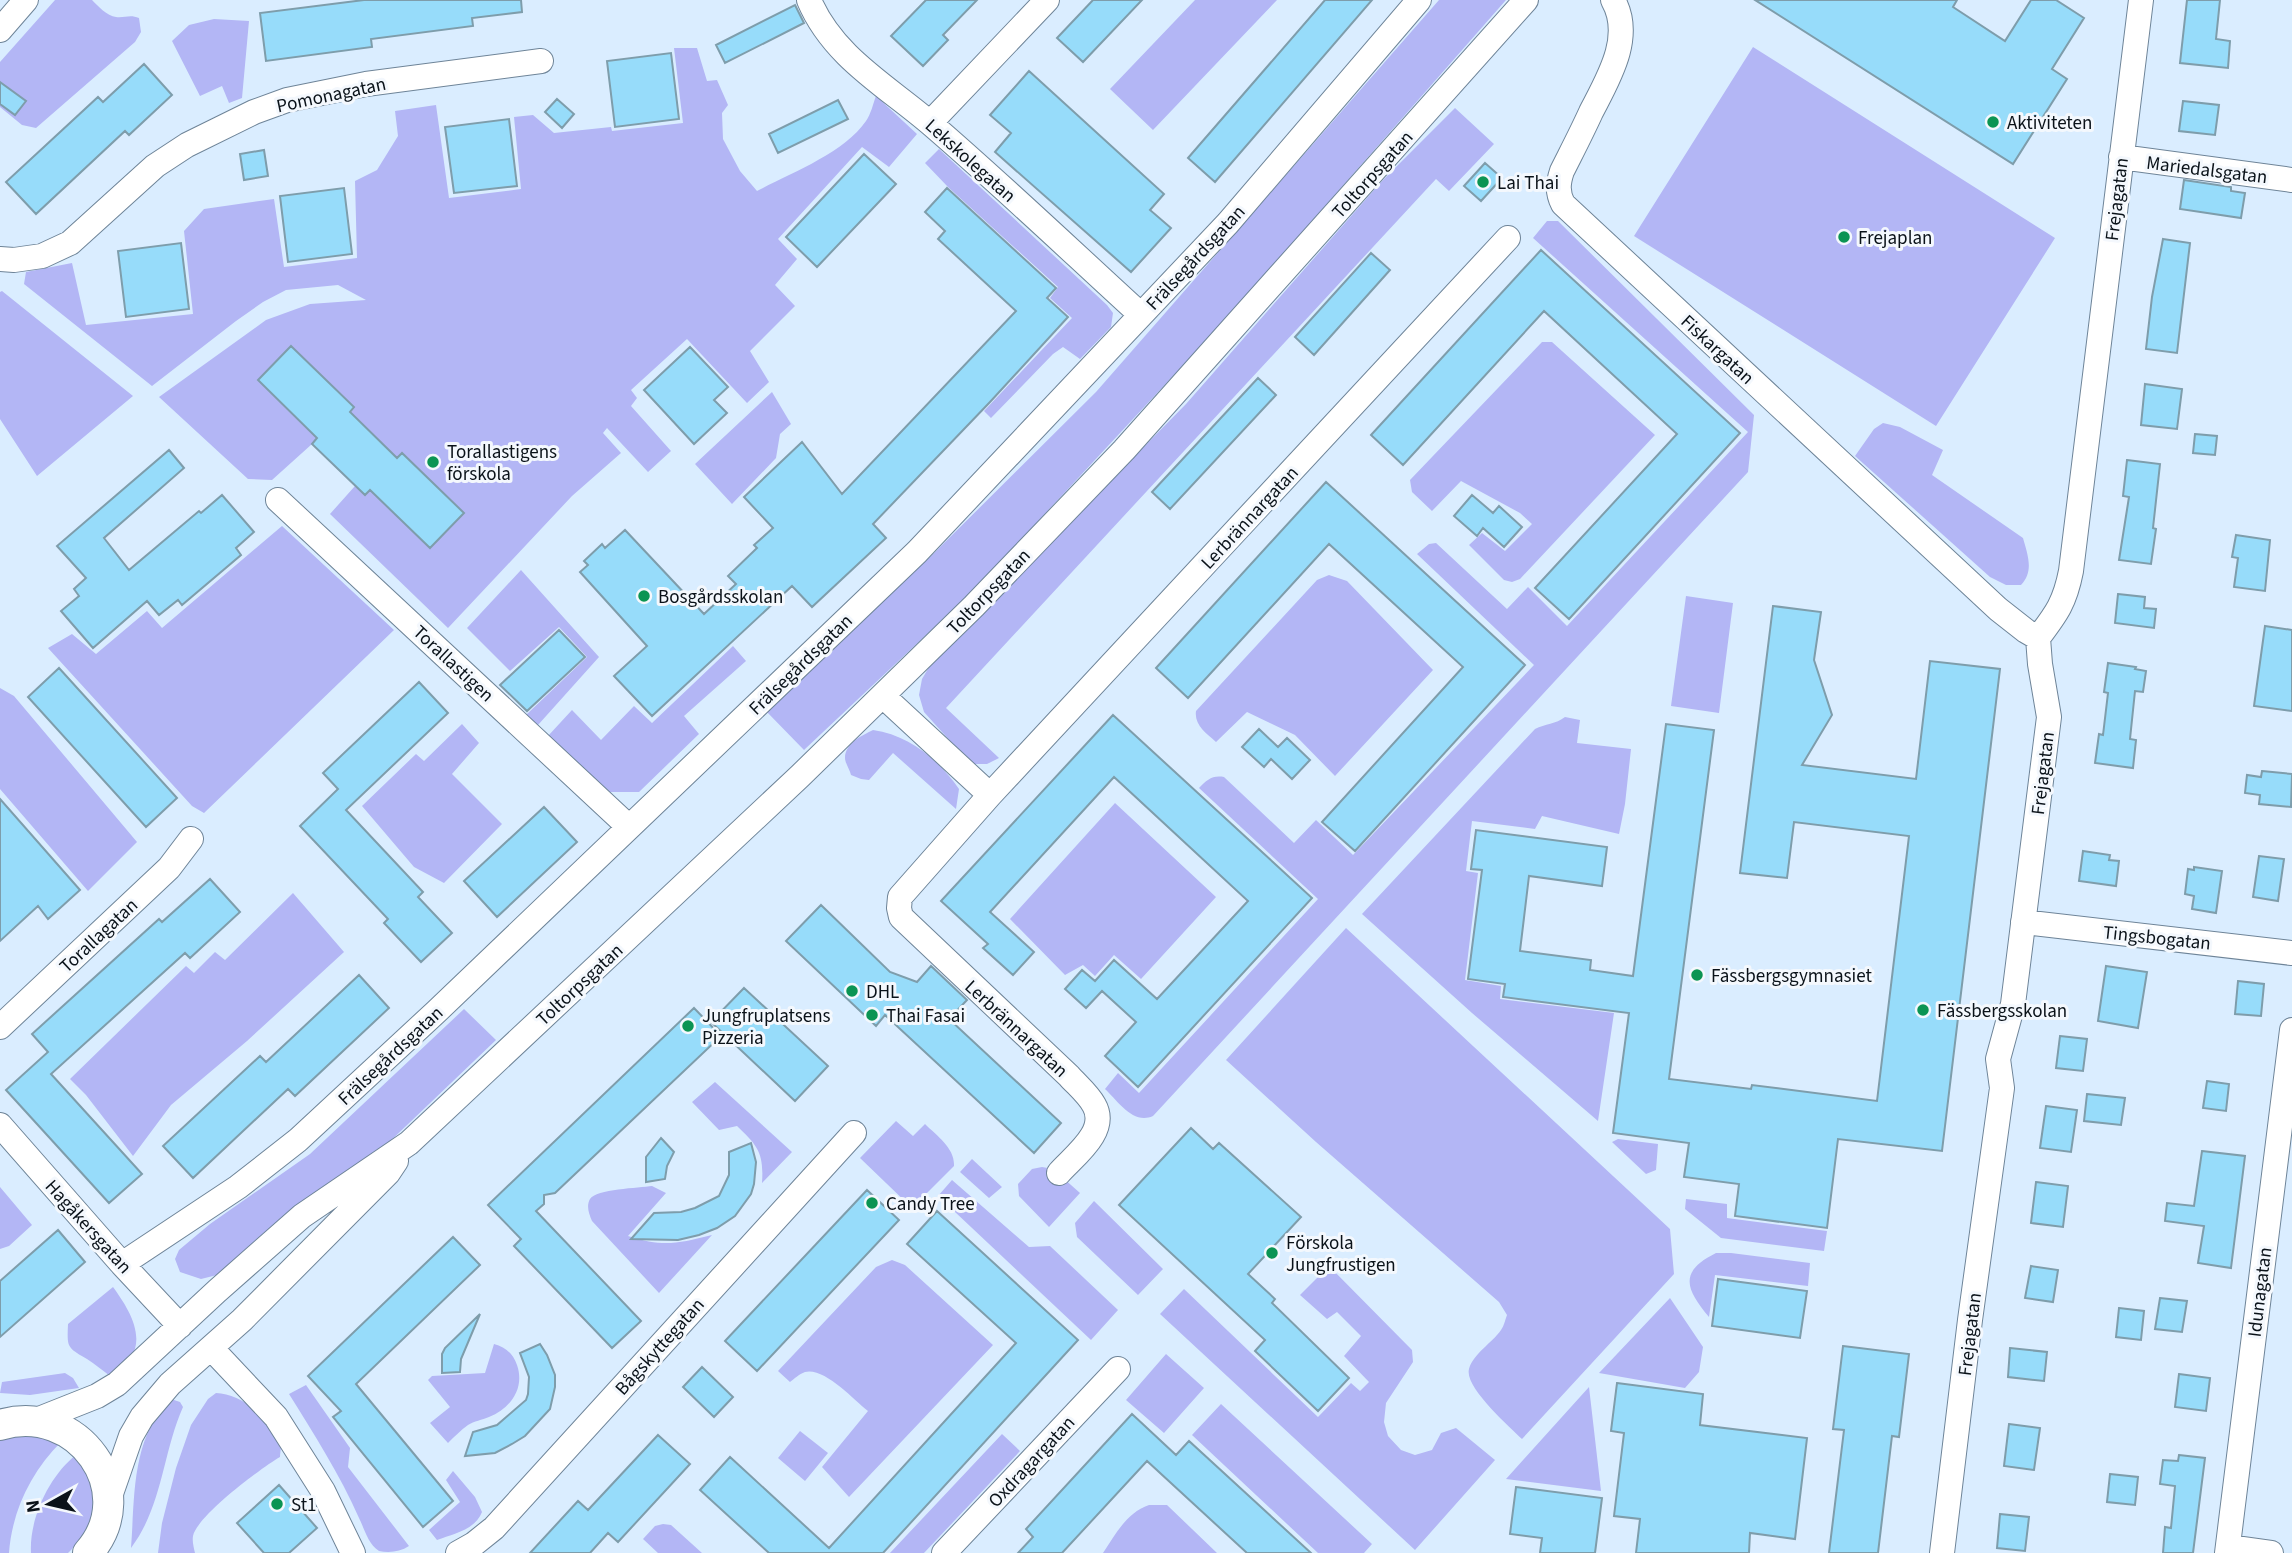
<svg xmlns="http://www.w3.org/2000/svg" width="2292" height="1553" font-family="'Source Sans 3',sans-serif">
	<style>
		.green { fill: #b3b6f5 }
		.building { fill: #97dcfa; stroke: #7e9dab; stroke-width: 2 }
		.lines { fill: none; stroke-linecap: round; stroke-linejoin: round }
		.minor-casing { stroke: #6e8498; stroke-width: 26 }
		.major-casing { stroke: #6e8498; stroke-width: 32 }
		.minor { stroke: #fff; stroke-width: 24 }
		.major { stroke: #fff; stroke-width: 30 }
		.poi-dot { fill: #0b9453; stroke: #f4f8fd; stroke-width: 2.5 }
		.labels { text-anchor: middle; stroke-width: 6; stroke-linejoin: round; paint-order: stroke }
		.street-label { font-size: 19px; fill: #0a1219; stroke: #f4f8fd }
		.poi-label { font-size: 19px; fill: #0a1219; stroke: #f4f8fd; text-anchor: start }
	</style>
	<rect width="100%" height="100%" fill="#daedff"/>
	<!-- green -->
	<path class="green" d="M55,0H92C98,6 107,16 116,17C125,18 130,14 139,18L141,32L135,42L36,128L22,125L0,107V62Z
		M1195,0H1277L1153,130L1110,89Z
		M1439,0H1506L1225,320L976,588L804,750L765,710L929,558L1096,392Z
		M214,19L249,21L242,98L229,103L222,86L200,96L172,41L189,25Z
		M1753,47L2055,238L1936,426L1634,236Z
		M674,48H697L707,81L717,80L728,105L722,113L723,139L740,171L757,191C791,173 844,153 866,121C871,114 873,104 876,96L917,134L889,167L862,147L778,239L797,259L775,285L795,306L750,351L769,382L747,403L687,339L631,390L637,398L631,406L671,451L648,472L607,428L603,433L621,453L572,496L448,628L330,514L355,486L312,444L272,480L248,479L159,397L266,320L310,304L366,300L338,285L286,290L263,302L236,321L152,386L24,284L26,272L72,263L86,325L193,314L184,231L204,209L274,199L284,267L357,258L355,181L377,170L398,136L395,111L436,105L449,198L521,189L514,117L533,115L554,133L611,127L612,131L683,123Z
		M1455,108L1494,144L1449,191L1436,179L946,708L999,758L987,764H974L960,752L924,712L919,695L922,679L932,662L1186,404L1381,182Z
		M939,149L1107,305L1113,313L1111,327L1080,359L1063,347L1053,354L991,418L984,411L1072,318L1050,298L1058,287L948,187L925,163Z
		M1547,221H1558L1754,415L1748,472L1153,1116C1133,1125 1118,1101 1105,1089L1118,1073L1139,1093L1318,899L1199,788C1207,780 1212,775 1224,777L1294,843L1316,820L1353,855L1534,665L1417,554L1429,544L1436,543L1507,609L1528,587L1567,626L1748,432L1533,238Z
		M2,291L133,396L37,476L0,419V292Z
		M1542,342H1552L1655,435L1520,579L1512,582L1504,580L1469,545L1482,533L1505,551L1532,524L1520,513L1461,481L1432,511L1412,492L1410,480Z
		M772,392L791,424L780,434L776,458L732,504L695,464Z
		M1883,423L1900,427L1943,450L1932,475L2023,538C2028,556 2034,571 2021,585H2006L1990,577L1855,456L1874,429Z
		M282,526L394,630L204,813L192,806L48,648L72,634L96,654L147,611L162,628Z
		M521,570L599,657L538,725L526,715L587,657L559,627L510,671L467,628Z
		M1329,575L1347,581L1433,670L1335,776L1295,735L1247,712L1216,742C1206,733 1194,725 1196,711L1317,580Z
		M1686,596L1733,603L1719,713L1671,706Z
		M733,646L746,661L684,716L699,734L639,792H610L548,736L572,710L601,740L634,706L652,723Z
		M0,688L14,696L137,842L88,891L0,789Z
		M1565,717L1580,720L1577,743L1631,749L1625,804L1619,834L1542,816L1535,829L1472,821L1466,871L1478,873L1465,980L1501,986L1500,999L1614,1013L1598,1121L1472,1013L1362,914L1535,729C1545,724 1556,724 1565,717Z
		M462,724L479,743L452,774L502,824L444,883L414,867L362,806L416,754L424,761Z
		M873,730C909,735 939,760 959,789L956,809L893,753L869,780L861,779L851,775C850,770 845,763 845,758C845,743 863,735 873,730Z
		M1115,803L1216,897L1141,979L1114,955L1095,976L1083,965L1065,975L1010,919Z
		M293,893L344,952L247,1041L171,1105L133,1156L86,1095L70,1079L186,966L194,973L215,952L225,960Z
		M1346,928L1670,1229L1674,1274L1522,1439C1510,1427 1464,1387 1469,1369C1473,1354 1492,1343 1501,1330C1504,1326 1505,1320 1507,1315L1499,1302L1316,1142L1226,1060Z
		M464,1009L496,1040L383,1148L262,1237L217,1275L201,1279L180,1272L175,1259L179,1250L210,1224L310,1154Z
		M715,1082L792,1152L762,1183C764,1153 758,1146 737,1126L719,1130L692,1102Z
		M896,1121L913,1136L925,1124C937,1136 955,1148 954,1166L912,1208L860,1158Z
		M1618,1139L1658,1144L1656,1170L1646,1174L1612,1142Z
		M972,1159L1002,1187L989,1198L960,1172Z
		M1042,1167L1053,1169L1080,1193L1049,1227L1019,1196L1018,1184L1032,1169Z
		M952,1180L1029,1247L1050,1246L1118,1310L1091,1340L938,1196Z
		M652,1186L666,1193L628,1236C663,1247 676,1244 712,1235L659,1293L592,1221C589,1214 586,1206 590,1199C596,1189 639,1188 652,1186Z
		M0,1187L32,1225L9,1246L0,1249Z
		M1686,1199L1727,1204V1218L1827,1231L1824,1251L1721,1238L1685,1209Z
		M1094,1201L1163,1269L1138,1295L1077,1237L1075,1223Z
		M1716,1253H1731L1810,1263L1808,1286L1715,1275L1709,1317C1686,1289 1678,1272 1716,1253Z
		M892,1260L905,1265L993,1345L849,1497L822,1467L868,1411C853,1399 824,1367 805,1372C799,1374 794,1379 790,1382L778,1371L876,1267Z
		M1329,1266L1412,1350L1413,1362L1386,1403L1384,1422L1388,1436L1401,1450L1415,1455L1432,1450L1441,1433L1456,1428L1495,1460L1415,1550L1160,1314L1184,1289L1318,1417L1351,1383L1360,1391L1369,1382L1344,1356L1361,1336L1337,1312L1327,1319L1300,1295Z
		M113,1287C126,1305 146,1334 131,1358C127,1365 116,1371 110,1376C102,1370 95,1364 87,1359C67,1347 67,1348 68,1324Z
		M1670,1298L1703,1347L1699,1372L1685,1388L1599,1373Z
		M494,1344C505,1347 513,1353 517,1365C525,1388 511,1408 489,1417C482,1420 474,1421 468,1425C461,1430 454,1437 448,1443L430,1423L450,1407L428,1380L432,1376L485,1373Z
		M1166,1354L1204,1388L1164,1433L1126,1400Z
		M65,1373L73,1378L79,1388L30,1395L0,1393L2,1382Z
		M306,1385L350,1448L348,1467L409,1546C400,1552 389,1553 379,1551C368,1544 365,1530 359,1518C340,1475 314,1434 289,1394Z
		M1589,1387L1601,1491L1506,1479Z
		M216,1393C241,1394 270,1417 280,1441C282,1446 280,1452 280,1457C261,1468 197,1516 193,1536C192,1542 194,1548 195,1553H158L162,1523L176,1468L191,1425L208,1399Z
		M171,1399L180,1402L183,1407C162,1455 163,1505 131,1548C135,1496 131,1438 171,1399Z
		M1221,1404L1372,1544L1364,1553H1318L1192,1435Z
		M800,1431L828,1453L805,1481L778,1458Z
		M32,1433L61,1442C31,1472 12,1511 9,1553H0V1439Z
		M1002,1434L1020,1451L924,1553H890Z
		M76,1455C100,1489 100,1524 68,1553H31C29,1519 49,1476 76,1455Z
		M453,1471L475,1497L482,1512C475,1530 453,1534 437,1540L429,1530L460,1502L446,1480Z
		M1149,1505H1167L1217,1553H1103C1116,1534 1126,1513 1149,1505Z
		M663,1524L671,1525L702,1553H658L643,1539L655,1526Z"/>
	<!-- building -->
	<path class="building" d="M364,0H521L522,12L472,18L473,26L371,39L372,47L266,61L260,13Z
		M926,0H977L943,35L948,40L923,66L891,36Z
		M1093,0H1142L1083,62L1057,38Z
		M1325,0H1372L1215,182L1188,158Z
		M1755,0H1957L1953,7L2005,41L2031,0H2056L2084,18L2052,69L2067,79L2013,164Z
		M2187,0H2220L2216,39L2230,41L2228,68L2180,63Z
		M795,5L804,23L725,63L716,45Z
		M671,53L679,119L615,127L607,61Z
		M144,64L172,95L129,135L125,131L36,214L6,182L98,97L103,102Z
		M1029,71L1164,194L1150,210L1171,228L1131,272L995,152L1011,133L990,115Z
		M0,82L26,101L15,115L0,104Z
		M557,99L574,114L562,128L545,112Z
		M838,100L848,119L778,153L769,134Z
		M2183,101L2219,105L2215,135L2179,131Z
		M509,119L517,186L454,193L445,127Z
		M264,150L268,176L244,180L240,154Z
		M864,154L896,184L817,267L786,237Z
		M1485,163L1502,178L1481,201L1464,186Z
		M2184,180L2231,187V191L2245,193L2241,218L2180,209Z
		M344,188L352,254L288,262L280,196Z
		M947,188L1056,288L1047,298L1068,317L990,402L873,524L886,538L812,607L792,586L652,716L614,676L647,646L580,572L588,565L584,561L602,544L605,548L625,530L704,614L736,584L728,576L757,548L754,545L773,528L744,497L802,442L842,494L1016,311L938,239L945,231L925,212Z
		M2163,239L2190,243L2177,353L2146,349L2152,297Z
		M181,243L189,309L126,317L118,251Z
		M1541,250L1740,433L1569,619L1535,588L1677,434L1544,311L1403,465L1371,435Z
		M1371,253L1390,270L1314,355L1295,337Z
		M291,346L354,407L350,412L397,458L402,453L464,513L430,548L370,490L365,495L312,444L317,438L258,380Z
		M690,347L728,387L714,400L727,413L694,444L644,390Z
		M1258,378L1276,395L1170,509L1152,492Z
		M2145,384L2182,389L2177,429L2141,425Z
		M2195,434L2217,436L2215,455L2193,453Z
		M169,450L184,468L104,538L129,570L199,511L201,513L222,495L254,532L236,548L241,555L182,605L178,600L159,615L147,601L93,648L61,611L79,596L74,589L86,578L57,546Z
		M2127,460L2160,464L2153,528L2156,529L2151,564L2119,560L2129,497L2123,496Z
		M1326,482L1525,665L1355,851L1322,822L1463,667L1329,544L1188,698L1156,668Z
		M1472,495L1493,513L1499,506L1522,527L1504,547L1483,528L1477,536L1454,516Z
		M2236,535L2270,540L2265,591L2234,587L2238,558L2232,557Z
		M2118,594L2145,597L2144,608L2156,609L2154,628L2115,623Z
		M1773,606L1821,612L1814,660L1832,715L1802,765L1916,779L1930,661L2000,669L1942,1151L1838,1139L1827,1228L1735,1216L1739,1184L1684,1177L1689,1143L1613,1133L1629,1013L1503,997L1505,984L1468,979L1482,870L1471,869L1476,830L1607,847L1602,886L1529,876L1520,951L1591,960L1590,970L1633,976L1666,724L1714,730L1669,1079L1751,1089L1752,1085L1877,1101L1909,836L1794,822L1787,878L1740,873Z
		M2265,626L2292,630V711L2254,706Z
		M559,630L585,657L527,711L500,685Z
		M2108,663L2136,667L2135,669L2146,671L2143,692L2135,691L2130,739L2136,740L2133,768L2095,763L2099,734L2103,735L2108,693L2104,692Z
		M59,668L177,798L146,827L28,697Z
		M419,682L448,713L346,810L423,892L418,897L452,933L421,962L384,923L388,919L300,826L338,789L323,773Z
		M1113,715L1312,898L1138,1087L1105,1056L1136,1022L1102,991L1086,1008L1065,989L1082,970L1095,981L1114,960L1157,999L1248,901L1114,777L990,912L1034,952L1013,975L983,948L988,944L941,901Z
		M1259,729L1278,747L1287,738L1310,760L1292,779L1271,759L1264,767L1242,747Z
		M2262,771L2292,774L2291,807L2259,804L2260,795L2245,793L2247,775L2261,777Z
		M0,799L80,890L48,919L38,906L0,941Z
		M544,807L577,842L497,917L464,881Z
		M2083,851L2110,855L2109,860L2119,861L2116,886L2079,881Z
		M2259,856L2284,859L2278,901L2253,897Z
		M2194,867L2222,871L2216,913L2192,909L2194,896L2185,894L2188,869L2194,870Z
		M210,879L240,912L190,958L185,953L51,1074L142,1174L109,1203L6,1090L48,1052L32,1034L159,919L162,922Z
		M821,905L890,972L917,982L931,966L967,1000L949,1019L1061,1123L1034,1153L885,1015L876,1026L786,941Z
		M2106,966L2147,972L2138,1028L2098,1021Z
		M359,975L389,1008L295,1096L288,1089L193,1178L163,1146L260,1056L266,1062Z
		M2238,981L2264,984L2261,1016L2235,1014Z
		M744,988L828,1066L795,1101L711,1022Z
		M694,1008L721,1036L555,1193L544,1195V1204L536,1211L641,1321L612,1348L514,1246L521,1239L488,1205Z
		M2060,1036L2087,1039L2083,1071L2056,1068Z
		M2207,1081L2229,1084L2226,1111L2203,1108Z
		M2087,1094L2125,1098L2121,1125L2084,1121Z
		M2046,1106L2077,1110L2071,1152L2040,1148Z
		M1191,1128L1213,1149L1219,1143L1301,1217L1248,1274L1275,1299L1272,1303L1349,1378L1318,1411L1255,1351L1265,1340L1119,1205Z
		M661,1138L674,1152L667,1166L665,1179L646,1182V1157Z
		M751,1143L756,1162L754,1184L751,1194L735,1216L717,1228L699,1235L678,1240L631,1239L654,1213L681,1212L695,1208L719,1196L729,1175V1152Z
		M2202,1151L2245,1156L2231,1268L2198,1263L2204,1226L2165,1221L2167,1203L2194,1206Z
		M2036,1182L2068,1186L2063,1227L2031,1223Z
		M867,1190L899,1220L757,1371L725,1341Z
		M937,1211L1078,1340L883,1553H769L700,1490L730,1457L829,1548L1016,1343L907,1244Z
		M58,1230L85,1262L0,1337V1281Z
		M453,1237L480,1265L356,1384L453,1501L423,1527L333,1417L341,1411L308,1376Z
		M2031,1266L2058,1270L2053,1302L2025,1298Z
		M1718,1279L1807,1291L1800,1338L1712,1326Z
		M2160,1298L2187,1301L2182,1332L2155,1329Z
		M2119,1308L2144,1311L2141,1340L2116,1337Z
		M480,1314L461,1359L460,1372L442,1373V1354L445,1348Z
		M540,1344L547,1355L555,1375V1387L550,1409L525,1436L512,1444L495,1453L465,1456L473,1432L497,1425L526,1400L528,1394L529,1377L520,1353Z
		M1843,1346L1909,1354L1899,1437L1892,1436L1878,1553H1829L1844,1430L1833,1429Z
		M2010,1348L2047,1352L2044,1381L2008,1377Z
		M702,1367L733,1397L714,1417L683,1387Z
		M2179,1374L2210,1378L2206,1411L2175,1407Z
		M1617,1383L1703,1394L1700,1425L1807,1438L1795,1539L1750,1533L1749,1553H1636L1640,1519L1614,1516L1624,1433L1611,1431Z
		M1132,1414L1176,1455L1189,1441L1311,1553H1247L1147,1461L1062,1553H1018L1033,1537L1026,1529Z
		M2009,1424L2040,1428L2034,1470L2004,1466Z
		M658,1435L690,1464L618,1542L608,1533L590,1553H530L578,1501L588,1510Z
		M2179,1455L2205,1458L2193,1553H2163L2165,1527L2171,1528L2175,1486L2160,1484L2163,1460L2178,1461Z
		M2110,1474L2138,1477L2135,1505L2107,1502Z
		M279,1485L317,1528L289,1553H264L237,1523Z
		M1516,1487L1602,1498L1595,1553H1540L1542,1538L1510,1534Z
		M2000,1514L2029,1517L2025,1551L1997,1548Z"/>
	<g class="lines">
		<!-- minor casing -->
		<g class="minor-casing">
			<path id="minor" d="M809,0C833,57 887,86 931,124C1003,186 1071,251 1141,315
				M1613,0C1634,37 1608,79 1591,112C1582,132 1572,151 1562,171C1558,183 1557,192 1563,204L1998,609L2026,631L2038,638
				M0,30L26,0
				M930,123L1047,0
				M2121,157L2292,180
				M0,259L14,260L42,256L70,243L155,166L187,145L254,112L287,100L366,84L541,61
				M278,500L629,827
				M883,696L990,795
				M2023,922L2292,953
				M0,1027L169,868L191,839
				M0,1125L122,1264L180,1326
				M1059,1173C1074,1156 1109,1131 1094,1105C1088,1094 1077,1085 1069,1076L901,917L899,908L900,897L990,795L1508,238
				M122,1264L238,1187L298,1140L436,1012L917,552L1228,223L1419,0
				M211,1348L276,1417L323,1491L353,1553
				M34,1421L97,1396L117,1384L217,1291L302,1216L409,1143L800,776L974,606L1124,450L1526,0
				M107,1505L131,1436L142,1417L170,1384L242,1320L388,1173L396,1161
				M2228,1547L2271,1553
				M458,1553L474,1544L494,1528L854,1133
				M944,1553L1118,1369
				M1942,1553L1970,1320L2002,1088L1998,1059L2013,1004L2049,717L2040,664L2038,638C2057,613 2065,602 2071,571L2141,0
				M2227,1553L2292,1030"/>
		</g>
		<!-- major casing -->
		<g class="major-casing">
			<path id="major" d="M0,1425C77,1401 143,1491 88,1553"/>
		</g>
		<!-- minor -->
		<use href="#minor" class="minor"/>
		<!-- major -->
		<use href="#major" class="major"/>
	</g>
	<!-- markers -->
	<g class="poi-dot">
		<circle cx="1993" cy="122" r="7"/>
		<circle cx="1483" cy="182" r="7"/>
		<circle cx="1844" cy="237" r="7"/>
		<circle cx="433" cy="462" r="7"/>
		<circle cx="644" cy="596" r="7"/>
		<circle cx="1697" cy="975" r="7"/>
		<circle cx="852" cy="991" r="7"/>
		<circle cx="1923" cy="1010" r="7"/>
		<circle cx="872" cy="1015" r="7"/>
		<circle cx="688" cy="1026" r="7"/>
		<circle cx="872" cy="1203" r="7"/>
		<circle cx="1272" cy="1253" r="7"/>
		<circle cx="277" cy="1504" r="7"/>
	</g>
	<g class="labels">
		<!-- street labels -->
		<g class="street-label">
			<text transform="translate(331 94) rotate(-12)" y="7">Pomonagatan</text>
			<text transform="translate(971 160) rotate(42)" y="7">Lekskolegatan</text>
			<text transform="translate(2207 169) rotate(7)" y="7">Mariedalsgatan</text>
			<text transform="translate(1372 174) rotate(-48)" y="7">Toltorpsgatan</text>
			<text transform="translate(2116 199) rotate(-83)" y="7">Frejagatan</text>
			<text transform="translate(1195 257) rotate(-47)" y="7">Frälsegårdsgatan</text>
			<text transform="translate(1718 349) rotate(43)" y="7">Fiskargatan</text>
			<text transform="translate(1249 517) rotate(-47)" y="7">Lerbrännargatan</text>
			<text transform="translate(988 591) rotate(-46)" y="7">Toltorpsgatan</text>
			<text transform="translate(454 663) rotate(43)" y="7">Torallastigen</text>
			<text transform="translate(800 664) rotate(-44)" y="7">Frälsegårdsgatan</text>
			<text transform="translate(2042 773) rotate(-83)" y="7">Frejagatan</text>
			<text transform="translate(98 935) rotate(-43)" y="7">Torallagatan</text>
			<text transform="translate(2157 937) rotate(6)" y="7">Tingsbogatan</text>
			<text transform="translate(579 984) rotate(-43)" y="7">Toltorpsgatan</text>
			<text transform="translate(1017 1028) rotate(43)" y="7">Lerbrännargatan</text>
			<text transform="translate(390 1055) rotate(-43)" y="7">Frälsegårdsgatan</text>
			<text transform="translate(89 1226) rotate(48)" y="7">Hagåkersgatan</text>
			<text transform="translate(2259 1292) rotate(-83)" y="7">Idunagatan</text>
			<text transform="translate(1969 1334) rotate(-83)" y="7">Frejagatan</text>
			<text transform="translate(659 1346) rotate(-48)" y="7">Bågskyttegatan</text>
			<text transform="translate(1031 1461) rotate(-47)" y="7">Oxdragargatan</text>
		</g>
		<!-- poi labels -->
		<g class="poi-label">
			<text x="2007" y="129">Aktiviteten</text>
			<text x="1497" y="189">Lai Thai</text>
			<text x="1858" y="244">Frejaplan</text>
			<text x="447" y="458">Torallastigens<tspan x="447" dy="22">förskola</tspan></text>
			<text x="658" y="603">Bosgårdsskolan</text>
			<text x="1711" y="982">Fässbergsgymnasiet</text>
			<text x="866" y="998">DHL</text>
			<text x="1937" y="1017">Fässbergsskolan</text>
			<text x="702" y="1022">Jungfruplatsens<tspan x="702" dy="22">Pizzeria</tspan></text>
			<text x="886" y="1022">Thai Fasai</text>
			<text x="886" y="1210">Candy Tree</text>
			<text x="1286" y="1249">Förskola<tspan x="1286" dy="22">Jungfrustigen</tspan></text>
			<text x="291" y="1511">St1</text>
		</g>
	</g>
	<!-- north arrow -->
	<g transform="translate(49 1504) rotate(262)" stroke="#f4f8fd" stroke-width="5" paint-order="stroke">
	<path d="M0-5L12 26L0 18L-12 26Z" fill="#0a1219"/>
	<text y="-10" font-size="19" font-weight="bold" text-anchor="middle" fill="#0a1219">N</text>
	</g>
</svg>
